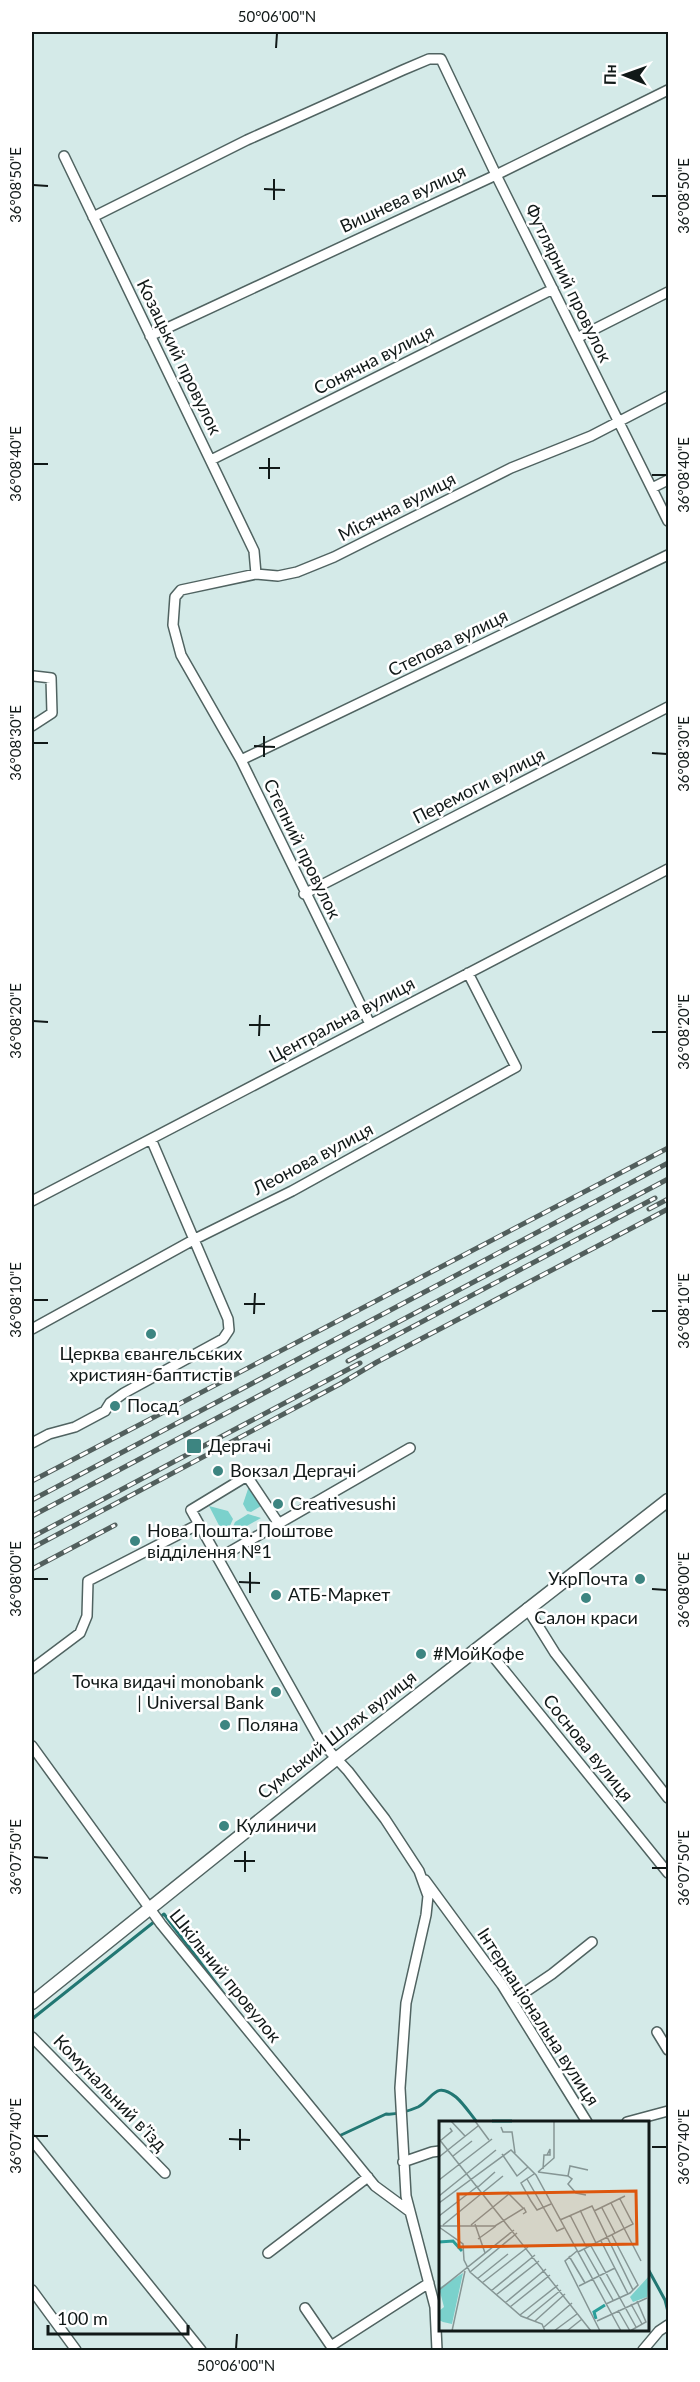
<svg xmlns="http://www.w3.org/2000/svg" width="700" height="2382" font-family="Lato,sans-serif">
	<style>
		.green { fill: #7bd1cc }
		.lines { fill: none; stroke-linecap: round; stroke-linejoin: round }
		.stream { stroke: #227773; stroke-width: 3 }
		.minor-casing { stroke: #506361; stroke-width: 12 }
		.major-casing { stroke: #506361; stroke-width: 15 }
		.minor { stroke: #fff; stroke-width: 9 }
		.major { stroke: #fff; stroke-width: 12 }
		.rail-casing { stroke: #525f5d; stroke-width: 5 }
		.rail { stroke: #fff; stroke-width: 3; stroke-dasharray: 9; stroke-linecap: butt }
		.ticks { fill: none; stroke: #111918; stroke-width: 2 }
		.poi-dot { fill: #3d8581; stroke: #fff; stroke-width: 2 }
		.labels { text-anchor: middle; stroke-width: 5; stroke-linejoin: round; paint-order: stroke }
		.street-label { font-size: 18px; fill: #111918; stroke: #fff }
		.poi-label { font-size: 18px; fill: #111918; stroke: #fff; text-anchor: start }
		.inset-river { fill: none; stroke: #2a9f9a; stroke-width: 3 }
		.inset-road { fill: none; stroke: #869695; stroke-width: 1.5 }
		.view { fill: #dd560d; fill-opacity: 0.15; stroke: #dd560d; stroke-width: 3 }
		.inset-edge { fill: none; stroke: #111918; stroke-width: 3 }
		.neatline { fill: none; stroke: #111918; stroke-width: 2 }
		.ticks-label { font-size: 15px; text-anchor: middle; fill: #111918 }
	</style>
	<rect width="100%" height="100%" fill="#d4eae8"/>
	<!-- green -->
	<path class="green" d="M249,1486L261,1506L251,1512L247,1511L243,1504Z
		M209,1506L228,1511L233,1519L225,1537Z
		M248,1514L261,1518L229,1536L235,1522Z"/>
	<g class="lines">
		<!-- stream -->
		<path class="stream" d="M233,2006L318,2110
			M32,2019L164,1914L224,1994
			M339,2136L386,2114C395,2115 409,2111 418,2107C433,2099 435,2080 456,2097C464,2104 471,2115 477,2122
			M648,2269L665,2300L668,2312"/>
		<!-- minor casing -->
		<g class="minor-casing">
			<path id="minor" d="M64,156L254,551L256,574
				M93,217L247,140L403,70L429,59H441L499,181L668,521
				M150,336L496,175L668,90
				M577,338L668,292
				M211,460L553,289
				M652,488L668,480
				M32,726L52,713L51,678L34,676
				M241,760L668,555
				M304,894L668,707
				M370,1024L241,760L181,655L173,625L175,597L181,590L256,574L278,576L297,572L334,557L511,468L591,436L668,396
				M32,1201L668,869
				M32,1329L195,1239L292,1191L516,1067L468,973
				M32,1443L49,1434L75,1427L105,1411L110,1403L124,1393L223,1339L229,1330L228,1319L151,1139
				M279,1524L247,1476L191,1510L321,1742L348,1771L385,1819L419,1871L428,1896L426,1915L406,2003L400,2088L406,2196L435,2307L437,2350
				M219,1558L410,1448
				M527,1608L555,1653L668,1798
				M483,1644L668,1873
				M32,1669L80,1633L87,1616L88,1581L199,1524
				M32,1746L161,1924L375,2186L409,2211
				M425,1880L502,1985L587,2122
				M512,2001L552,1974L592,1942
				M657,2032L668,2050
				M32,2037L165,2173
				M627,2122L668,2111
				M32,2140L201,2350
				M403,2162L432,2152L440,2151
				M268,2253L368,2177
				M32,2290L76,2350
				M305,2308L331,2346L429,2283
				M643,2350L659,2331L668,2325"/>
		</g>
		<!-- major casing -->
		<g class="major-casing">
			<path id="major" d="M32,2003L336,1759L668,1500"/>
		</g>
		<!-- minor -->
		<use href="#minor" class="minor"/>
		<!-- major -->
		<use href="#major" class="major"/>
		<!-- rail casing -->
		<g class="rail-casing">
			<path id="rail" d="M649,1209L668,1199
				M348,1361L655,1198
				M32,1481L668,1148
				M32,1500L668,1163
				M32,1516L668,1179
				M32,1537L360,1363
				M32,1548L340,1384L377,1362L668,1209
				M32,1569L115,1525"/>
		</g>
		<!-- rail -->
		<use href="#rail" class="rail"/>
	</g>
	<!-- ticks -->
	<path class="ticks" d="M276,48L277,33M33,185L48,186M264,189L285,190M652,196H667M274,200V179M33,464H48M259,468H280M652,475H667M269,479V458M33,743H48M254,746L275,747M652,753L667,754M264,757V736M33,1021L48,1022M249,1025H270M652,1032H667M259,1036L260,1015M33,1300H48M244,1304H265M652,1311H667M254,1314L255,1293M33,1579H48M239,1582L260,1583M652,1589L667,1590M250,1593V1572M33,1857L48,1858M234,1861H255M652,1868H667M245,1872V1851M33,2136H48M229,2139L250,2140M652,2147H667M240,2150V2129M236,2349L237,2334"/>
	<!-- markers -->
	<g class="poi-dot">
		<circle cx="151" cy="1334" r="6"/>
		<circle cx="115" cy="1406" r="6"/>
		<rect x="186" y="1438" width="16" height="16" rx="3"/>
		<circle cx="218" cy="1471" r="6"/>
		<circle cx="278" cy="1504" r="6"/>
		<circle cx="135" cy="1541" r="6"/>
		<circle cx="640" cy="1579" r="6"/>
		<circle cx="276" cy="1595" r="6"/>
		<circle cx="586" cy="1598" r="6"/>
		<circle cx="421" cy="1654" r="6"/>
		<circle cx="276" cy="1692" r="6"/>
		<circle cx="225" cy="1725" r="6"/>
		<circle cx="224" cy="1826" r="6"/>
	</g>
	<g class="labels">
		<!-- street labels -->
		<g class="street-label">
			<text transform="translate(403 199) rotate(-25)" y="6">Вишнева вулиця</text>
			<text transform="translate(568 283) rotate(64)" y="6">Футлярний провулок</text>
			<text transform="translate(179 357) rotate(64)" y="6">Козацький провулок</text>
			<text transform="translate(374 360) rotate(-27)" y="6">Сонячна вулиця</text>
			<text transform="translate(397 507) rotate(-27)" y="6">Місячна вулиця</text>
			<text transform="translate(448 643) rotate(-26)" y="6">Степова вулиця</text>
			<text transform="translate(479 786) rotate(-27)" y="6">Перемоги вулиця</text>
			<text transform="translate(302 849) rotate(64)" y="6">Степний провулок</text>
			<text transform="translate(342 1020) rotate(-28)" y="6">Центральна вулиця</text>
			<text transform="translate(313 1159) rotate(-28)" y="6">Леонова вулиця</text>
			<text transform="translate(337 1735) rotate(-38)" y="6">Сумський Шлях вулиця</text>
			<text transform="translate(588 1748) rotate(51)" y="6">Соснова вулиця</text>
			<text transform="translate(225 1976) rotate(51)" y="6">Шкільний провулок</text>
			<text transform="translate(538 2017) rotate(57)" y="6">Інтернаціональна вулиця</text>
			<text transform="translate(110 2093) rotate(46)" y="6">Комунальний в’їзд</text>
		</g>
		<!-- poi labels -->
		<g class="poi-label">
			<text x="151" y="1360" text-anchor="middle">Церква євангельських<tspan x="151" dy="21">християн-баптистів</tspan></text>
			<text x="127" y="1412">Посад</text>
			<text x="208" y="1452">Дергачі</text>
			<text x="230" y="1477">Вокзал Дергачі</text>
			<text x="290" y="1510">Creativesushi</text>
			<text x="147" y="1537">Нова Пошта. Поштове<tspan x="147" dy="21">відділення №1</tspan></text>
			<text x="628" y="1585" text-anchor="end">УкрПочта</text>
			<text x="288" y="1601">АТБ-Маркет</text>
			<text x="586" y="1624" text-anchor="middle">Салон краси</text>
			<text x="433" y="1660">#МойКофе</text>
			<text x="264" y="1688" text-anchor="end">Точка видачі monobank<tspan x="264" dy="21">| Universal Bank</tspan></text>
			<text x="237" y="1731">Поляна</text>
			<text x="236" y="1832">Кулиничи</text>
		</g>
	</g>
	<!-- overview -->
	<g transform="translate(439 2121)">
		<rect width="210" height="210" fill="#d4eae8"/>
		<path d="M24,152L13,203L4,201L0,199V190L5,186L0,167ZM210,155L208,176L194,181L191,176Z" fill="#7bd1cc"/>
		<path class="inset-river" d="M53,0H73M0,121L14,120L23,130M157,198L155,191L166,184"/>
		<path class="inset-road" d="M12,0L26,15M36,0L50,19M62,6L64,11H73L76,32M0,18L152,210M1,20L13,10L11,7M63,33L78,55L89,46M14,35L33,20M0,36L39,5M104,48L105,34H111V28L108,34M99,51L129,55L133,58L129,63L137,72L147,74M99,51L115,37V0M95,53L82,62L92,80L98,89L112,83M129,55L131,45L149,49M88,58L118,110L125,107M0,59L53,18M39,66L56,51M0,75L57,29M0,82L72,29L97,54L182,210M172,82L202,140M163,87L176,112M141,89L157,122M155,90L186,75M131,94L148,127M0,95L39,65M121,99L153,85L194,169M36,103L46,132M4,104L64,55M32,104L70,73L84,87M0,105H56L85,87L87,91L84,93M0,106L24,123L25,139L31,151L82,195L103,203L106,210M39,118L57,105M162,120L189,173M152,125L197,206M145,128L174,179M138,130L126,140L161,210M139,131L194,103L181,78M130,135L146,162M31,151L78,112M38,158L69,133M43,162L89,126M140,165L176,147M0,169L75,109M52,170L96,134M57,174L100,140M66,182L107,148M167,183L191,172L199,164L173,114M192,183L203,203M71,186L111,154M179,189L191,210M81,194L119,164M88,197L122,169M96,200L126,173M158,200L208,177M105,206L133,182M13,210L26,150M115,210L138,193M128,210L143,198M191,210L207,201L198,180"/>
		<path class="view" d="M197,70L198,123L20,126L19,73Z"/>
		<rect width="210" height="210" class="inset-edge"/>
	</g>
	<!-- border -->
	<rect width="700" height="2382" fill="none" stroke="#ffffff" stroke-width="66"/>
	<!-- north arrow -->
	<g transform="translate(625 75) rotate(271)" stroke="#ffffff" stroke-width="4.5" paint-order="stroke">
	<path d="M0-4.5L10 22L0 15L-10 22Z" fill="#111918"/>
	<text y="-9" font-size="16" font-weight="bold" text-anchor="middle" fill="#111918">Пн</text>
	</g>
	<!-- scale -->
	<path d="M48 2325v9h140v-9" fill="none" stroke="#111918" stroke-width="3"/>
	<text x="57" y="2325" font-size="18" fill="#111918" stroke="#ffffff" stroke-width="4.5" paint-order="stroke">100 m</text>
	<rect x="33" y="33" width="634" height="2316" class="neatline"/>
	<g class="ticks-label">
		<text x="277" y="22">50°06'00"N</text>
		<text transform="translate(16 185) rotate(-90)" y="5">36°08'50"E</text>
		<text transform="translate(684 196) rotate(-90)" y="5">36°08'50"E</text>
		<text transform="translate(16 464) rotate(-90)" y="5">36°08'40"E</text>
		<text transform="translate(684 475) rotate(-90)" y="5">36°08'40"E</text>
		<text transform="translate(16 743) rotate(-90)" y="5">36°08'30"E</text>
		<text transform="translate(684 754) rotate(-90)" y="5">36°08'30"E</text>
		<text transform="translate(16 1021) rotate(-90)" y="5">36°08'20"E</text>
		<text transform="translate(684 1032) rotate(-90)" y="5">36°08'20"E</text>
		<text transform="translate(16 1300) rotate(-90)" y="5">36°08'10"E</text>
		<text transform="translate(684 1311) rotate(-90)" y="5">36°08'10"E</text>
		<text transform="translate(16 1579) rotate(-90)" y="5">36°08'00"E</text>
		<text transform="translate(684 1590) rotate(-90)" y="5">36°08'00"E</text>
		<text transform="translate(16 1857) rotate(-90)" y="5">36°07'50"E</text>
		<text transform="translate(684 1868) rotate(-90)" y="5">36°07'50"E</text>
		<text transform="translate(16 2136) rotate(-90)" y="5">36°07'40"E</text>
		<text transform="translate(684 2147) rotate(-90)" y="5">36°07'40"E</text>
		<text x="236" y="2371">50°06'00"N</text>
	</g>
</svg>
